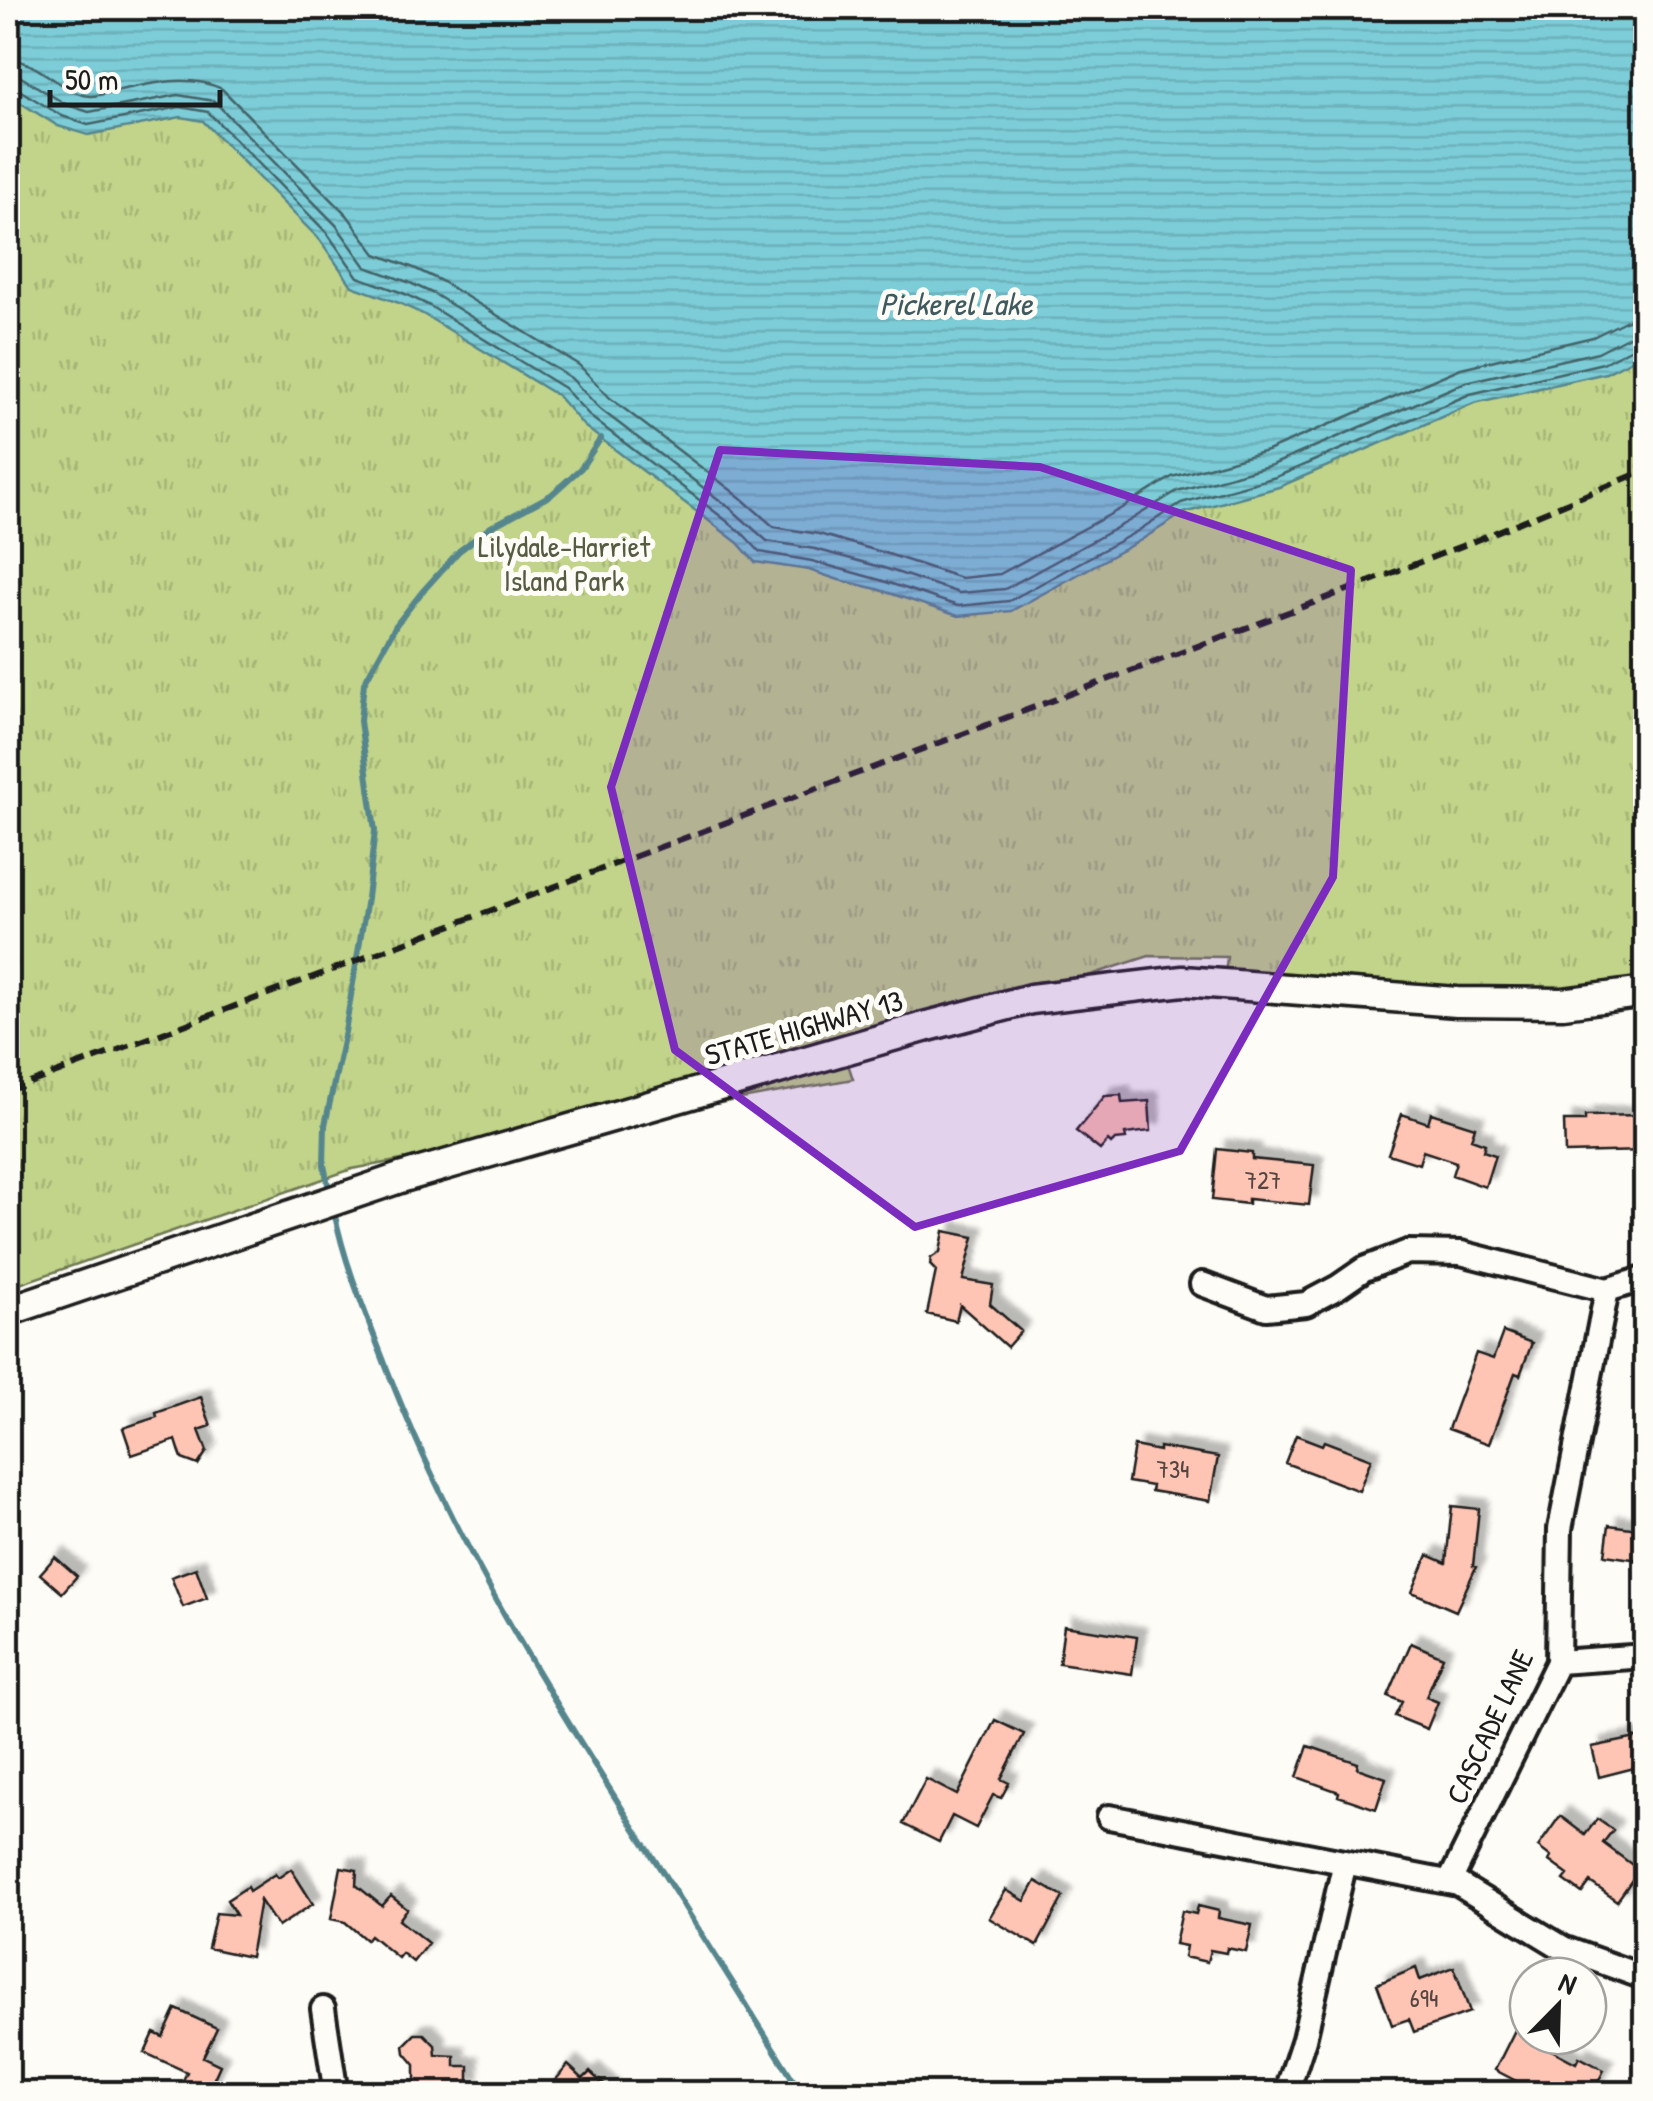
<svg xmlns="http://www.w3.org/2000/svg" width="1653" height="2101" font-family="'Patrick Hand',sans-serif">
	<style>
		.park { fill: url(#park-tufts); stroke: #6e7852; stroke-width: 2.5 }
		.water { fill: url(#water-rules); stroke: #56868d; stroke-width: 2.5 }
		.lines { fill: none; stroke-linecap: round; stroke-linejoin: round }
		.shore { stroke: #436367; stroke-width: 2.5 }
		.stream { stroke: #56868d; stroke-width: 6 }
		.building { fill: #ffc5b4; stroke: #1c1c1c; stroke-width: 2.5; filter: url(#shadow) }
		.minor-casing { stroke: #1c1c1c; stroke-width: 30 }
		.tertiary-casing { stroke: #1c1c1c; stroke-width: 35 }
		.minor { stroke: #fdfcf7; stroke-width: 22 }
		.tertiary { stroke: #fdfcf7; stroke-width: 28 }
		.rail { stroke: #1c1c1c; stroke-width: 6; stroke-dasharray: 15 8; stroke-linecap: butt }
		.marked { fill: #7b2cbf; fill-opacity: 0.2; stroke: #7b2cbf; stroke-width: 8; stroke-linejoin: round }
		.labels { text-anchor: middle; stroke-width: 10; stroke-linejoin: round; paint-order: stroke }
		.number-label { font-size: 25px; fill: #554642 }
		.park-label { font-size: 30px; fill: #565c42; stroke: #fdfcf7 }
		.street-label { font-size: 30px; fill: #1c1c1c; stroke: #fdfcf7 }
		.water-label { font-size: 32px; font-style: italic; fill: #3e5a5e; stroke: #fdfcf7 }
	</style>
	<defs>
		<pattern id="park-tufts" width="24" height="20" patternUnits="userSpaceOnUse" patternTransform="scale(2.5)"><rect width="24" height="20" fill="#c1d489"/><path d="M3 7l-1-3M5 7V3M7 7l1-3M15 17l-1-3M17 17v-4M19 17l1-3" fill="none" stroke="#a5b576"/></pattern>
		<pattern id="water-rules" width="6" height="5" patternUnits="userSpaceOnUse" patternTransform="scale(2.5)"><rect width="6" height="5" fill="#7dcdd8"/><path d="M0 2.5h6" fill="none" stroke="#6bafb9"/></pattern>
		<filter id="shadow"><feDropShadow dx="9" dy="-9" stdDeviation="2.5" flood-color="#0004"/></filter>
	</defs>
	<rect width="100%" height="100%" fill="#fdfcf7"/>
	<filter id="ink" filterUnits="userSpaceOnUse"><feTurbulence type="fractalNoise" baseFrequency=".01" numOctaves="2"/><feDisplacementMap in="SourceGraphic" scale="20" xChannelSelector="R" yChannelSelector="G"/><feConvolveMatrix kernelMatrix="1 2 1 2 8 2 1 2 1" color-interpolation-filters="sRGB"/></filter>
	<g filter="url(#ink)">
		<!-- park -->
		<path class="park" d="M8,8H1645V987L1475,1004L1223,993L1227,957L1149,956L845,1055L853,1079L352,1169L8,1288Z"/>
		<!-- water -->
		<path class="water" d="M8,8H1645V353L1606,373L1474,403L1279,487L1184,513L1141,540L1011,611L958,616L877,589L839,580L809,570L755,562L738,543L584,426L558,396L423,314L399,303L352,286L320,240L203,121L181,117L88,135L58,126L8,95Z"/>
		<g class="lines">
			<!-- shore -->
			<path class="shore" d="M8,59C40,60 65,97 92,96C99,96 108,92 115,91C150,84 188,73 222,89L347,215L376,254L414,268L441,281L579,365L610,398L740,497L774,527L819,534L888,554L961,578L1000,574L1122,508L1172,477L1267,451L1461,368L1593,337L1627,320L1646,317
				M8,74L21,77L67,105L89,112L178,95L214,101L336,225L366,267L408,282L434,294L571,378L600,409L730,508L767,541L815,549L884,568L959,593L1005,589L1129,521L1177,491L1272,465L1466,382L1598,352L1633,334L1646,332
				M8,87L16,88L62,116L88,125L180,107L208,112L327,233L358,277L403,293L428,305L564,388L592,418L723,518L745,536L760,552L812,561L880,580L958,606L1009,601L1136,532L1181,503L1276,477L1470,394L1603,363L1638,345H1646"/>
			<!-- stream -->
			<path class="stream" d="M330,1194L324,1165L325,1125L345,1032L367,898L375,831L360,721L364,683L396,625L422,592L459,551L491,527L551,495L581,468L601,438
				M334,1211C345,1266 367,1317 387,1369C453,1540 546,1690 644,1843C697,1926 750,2010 802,2094"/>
		</g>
		<!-- building -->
		<path class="building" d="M1121,1095L1122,1103L1149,1101L1151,1131L1125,1134L1126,1139L1115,1140L1111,1144L1108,1141L1100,1150L1076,1131L1105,1096Z
			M1431,1113L1475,1127L1471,1139L1485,1144L1483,1151L1495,1155L1485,1187L1452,1175L1456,1162L1423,1151L1419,1164L1388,1154L1402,1114L1428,1123Z
			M1646,1115V1151L1565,1153L1564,1121H1585V1116Z
			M1217,1149L1252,1153V1159L1314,1165L1309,1205L1248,1199V1204L1212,1200Z
			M944,1231L974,1237L963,1280L993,1285L990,1304L1021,1331L1007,1347L960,1305L956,1321L927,1314L936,1271L930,1265L931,1258L940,1252Z
			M1503,1332L1532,1343L1520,1375L1515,1373L1489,1444L1448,1429L1476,1353L1493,1359Z
			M201,1397L211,1426L199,1430L207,1451L198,1465L182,1459L176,1440L132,1455L123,1428L157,1417L156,1413Z
			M1296,1435L1322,1445L1324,1441L1371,1459L1359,1491L1285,1463Z
			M1134,1446L1159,1451V1447L1218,1457L1210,1501L1151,1491L1152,1486L1128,1482Z
			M1452,1506L1479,1509L1473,1566L1476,1567L1456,1611L1412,1592L1428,1555L1446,1563Z
			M1609,1525L1646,1530V1561L1605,1555Z
			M55,1557L77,1576L62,1593L40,1574Z
			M196,1568L207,1598L183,1607L171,1577Z
			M1064,1626L1137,1637L1132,1674L1059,1663Z
			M1411,1643L1443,1657L1426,1697L1438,1702L1427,1729L1395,1716L1402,1702L1388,1696Z
			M995,1720L1024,1734L1001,1779L1009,1783L1001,1798L993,1795L976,1828L952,1816L939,1842L903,1824L926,1779L957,1795Z
			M1646,1736V1765L1599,1777L1592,1747Z
			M1308,1746L1358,1763L1357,1768L1386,1778L1376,1809L1338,1796L1339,1792L1297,1777Z
			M1560,1816L1585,1835L1597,1819L1613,1830L1603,1843L1639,1870L1617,1901L1590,1882L1582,1893L1564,1880L1568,1875L1549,1861L1551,1857L1538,1847Z
			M341,1867L357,1870L356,1885L382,1906L391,1896L407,1909L399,1920L428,1943L413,1962L402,1953L398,1958L370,1935L366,1940L345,1922L331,1919Z
			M291,1869L313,1904L278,1927L260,1900L250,1957L208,1948L216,1913L236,1915L227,1900L247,1887L249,1891L275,1874L278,1878Z
			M1036,1881L1063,1897L1037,1946L989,1918L1006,1890L1025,1901Z
			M1198,1906L1219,1911L1218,1918L1252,1925L1246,1952L1227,1948L1226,1953L1210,1950L1207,1962L1184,1957L1186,1946L1175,1944L1182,1911L1196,1914Z
			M1454,1967L1470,2012L1414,2032L1409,2019L1392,2025L1377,1984L1416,1968L1420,1980Z
			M176,2009L217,2028L203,2057L220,2065L207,2094H192L180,2087L187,2072L145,2053L154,2033L163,2037Z
			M1518,2024L1528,2029V2036L1543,2037L1540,2044L1576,2063L1579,2057L1604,2070L1592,2094H1541L1495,2070Z
			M415,2034H424L435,2045L436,2055L455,2056V2066H469V2087H455V2094H415V2065L405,2053L404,2045Z
			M568,2065L583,2079L590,2072L614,2094H544Z"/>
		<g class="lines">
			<!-- minor casing -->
			<g class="minor-casing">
				<path id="minor" d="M1202,1284L1266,1308L1306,1304L1338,1287L1364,1269L1408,1252L1461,1253L1607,1290L1646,1278
					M1558,1662L1646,1656
					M1109,1817L1458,1884L1563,1948L1646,1978
					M1458,1884L1451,1879L1558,1662L1560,1529L1607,1290
					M323,2009L336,2094
					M1286,2094L1304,2039L1345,1862"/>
			</g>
			<!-- tertiary casing -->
			<g class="tertiary-casing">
				<path id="tertiary" d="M8,1311L400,1178L924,1027L1031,999L1183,981L1457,1002L1563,1003L1646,992"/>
			</g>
			<!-- minor -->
			<use href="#minor" class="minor"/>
			<!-- tertiary -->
			<use href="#tertiary" class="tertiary"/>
			<!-- rail -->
			<path class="rail" d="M8,1091L1337,594L1467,544L1646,470"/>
		</g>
	</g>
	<!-- marked area -->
	<path class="marked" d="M720,450L1040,467L1351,570L1333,877L1180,1151L915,1227L675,1050L611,787Z"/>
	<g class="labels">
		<!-- number labels -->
		<g class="number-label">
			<text x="1263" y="1189">727</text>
			<text x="1173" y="1478">734</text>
			<text x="1424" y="2007">694</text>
		</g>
		<!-- park labels -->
		<g class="park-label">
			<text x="564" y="557">Lilydale-Harriet<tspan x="564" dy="34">Island Park</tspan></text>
		</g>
		<!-- street labels -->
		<g class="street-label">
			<text transform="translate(804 1028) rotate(-16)" y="10">STATE HIGHWAY 13</text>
			<text transform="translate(1490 1727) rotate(-65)" y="10">CASCADE LANE</text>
		</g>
		<!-- water labels -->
		<g class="water-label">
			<text x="956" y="315">Pickerel Lake</text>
		</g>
	</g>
	<!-- margin -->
	<rect width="1653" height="2101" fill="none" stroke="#fdfcf7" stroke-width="40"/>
	<rect x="20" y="20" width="1613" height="2061" fill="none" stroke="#1c1c1c" stroke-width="4" filter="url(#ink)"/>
	<!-- north arrow -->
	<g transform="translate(1558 2006) rotate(23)"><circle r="48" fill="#fdfcf7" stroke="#a3a29f" stroke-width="2.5"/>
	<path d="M0-8L18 38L0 25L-18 38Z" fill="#1c1c1c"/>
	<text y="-15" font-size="28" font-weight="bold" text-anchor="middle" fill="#1c1c1c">N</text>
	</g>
	<!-- scale -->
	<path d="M50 90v15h170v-15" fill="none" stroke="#1c1c1c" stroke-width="5"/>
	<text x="65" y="90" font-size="30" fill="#1c1c1c" stroke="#fdfcf7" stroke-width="8" paint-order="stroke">50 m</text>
</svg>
